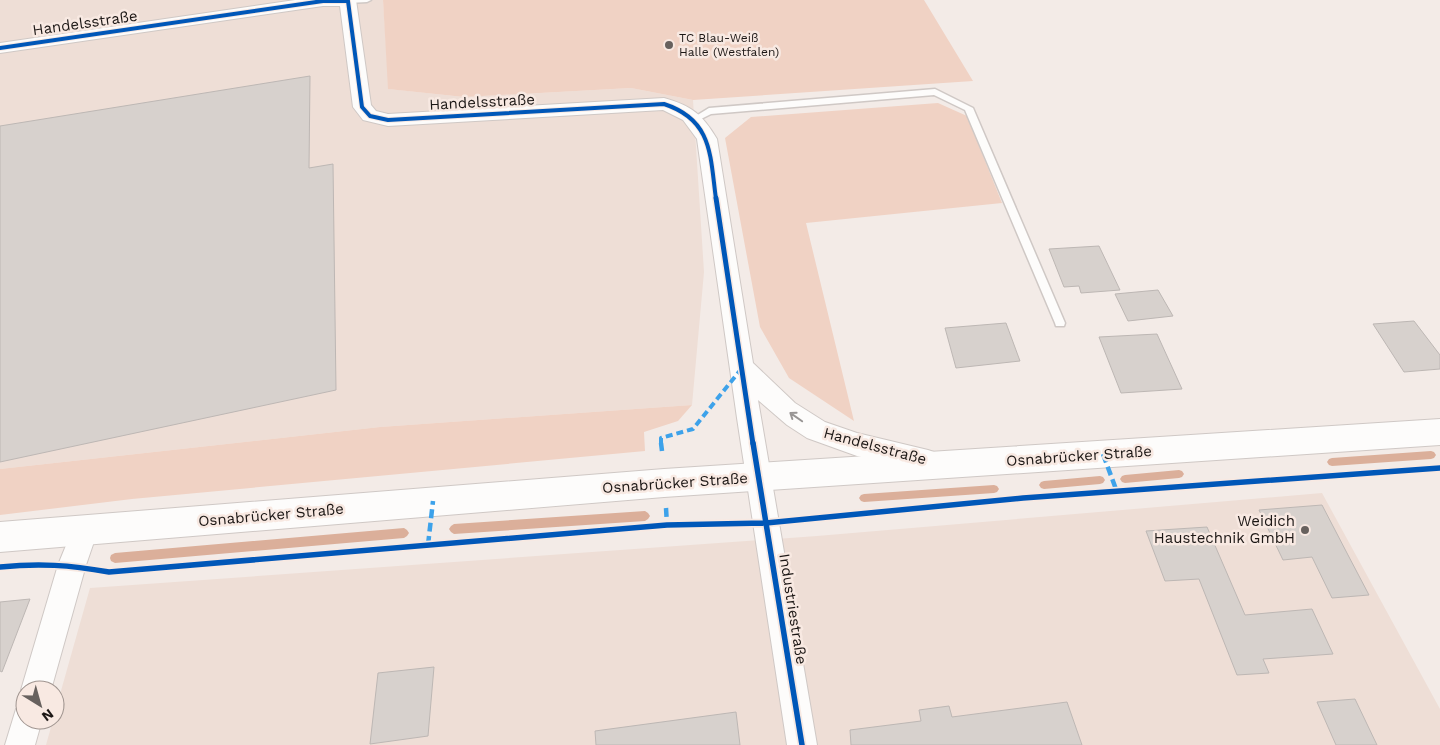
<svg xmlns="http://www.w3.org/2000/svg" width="1440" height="745" font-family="'Work Sans',sans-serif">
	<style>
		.built { fill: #eeded6 }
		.green { fill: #f0d2c4 }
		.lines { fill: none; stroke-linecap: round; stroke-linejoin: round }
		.stream { fill: #dbaf9a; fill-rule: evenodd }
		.building { fill: #d7d1cd; stroke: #bdb7b4 }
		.service-casing { stroke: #cfc8c5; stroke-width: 3 }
		.minor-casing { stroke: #cfc8c5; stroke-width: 2 }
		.secondary-casing { stroke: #cfc8c5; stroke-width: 2 }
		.service { fill: #fdfcfb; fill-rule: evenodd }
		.minor { fill: #fdfcfb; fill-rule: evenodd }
		.secondary { fill: #fdfcfb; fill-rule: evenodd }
		.quiet-far1 { stroke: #3da2ea; stroke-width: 4; stroke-dasharray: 7 4; stroke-linecap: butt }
		.quiet { stroke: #3da2ea; stroke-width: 4.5; stroke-dasharray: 9 4.5; stroke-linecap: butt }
		.cycleway-far2-casing { stroke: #f8e9e2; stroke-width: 6 }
		.cycleway-far1-casing { stroke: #f8e9e2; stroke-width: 8 }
		.cycleway-casing { stroke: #f8e9e2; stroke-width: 9 }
		.cycleway-far2 { stroke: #0057b8; stroke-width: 4 }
		.cycleway-far1 { stroke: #0057b8; stroke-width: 5 }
		.cycleway { stroke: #0057b8; stroke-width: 5.5 }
		.oneway { stroke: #989594 }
		.poi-dot { fill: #67615e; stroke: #f8e9e2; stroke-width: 2 }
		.labels { text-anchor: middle; stroke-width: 5; stroke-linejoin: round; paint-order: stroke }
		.far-poi-label { font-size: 12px; fill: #1c1715; stroke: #f8e9e2; text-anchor: start }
		.street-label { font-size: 15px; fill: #1c1715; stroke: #f8e9e2 }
		.poi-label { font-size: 15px; fill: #1c1715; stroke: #f8e9e2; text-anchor: end }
	</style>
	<rect width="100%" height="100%" fill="#f3ebe7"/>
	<!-- built -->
	<path class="built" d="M0,0H383L389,89L464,97L631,88L693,100L704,272L692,405L380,427L0,469Z
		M1322,493L1440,709V745H46L53,720H55V712L90,588L817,536Z"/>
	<!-- green -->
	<path class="green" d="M383,0H924L973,81L693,100L631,88L464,97L388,89Z
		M938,103L967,116L1002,203L806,223L854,421L789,378L760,327L725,138L751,117Z
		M692,405L678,421L644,432L645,451L132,499L0,515V469L380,427Z"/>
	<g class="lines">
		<!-- stream -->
		<path class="stream" d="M1431,451L1434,452L1436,455L1434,458L1431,459L1332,466L1329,465L1327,462L1329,459L1332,458Z
			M1179,470L1182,471L1184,474L1182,477L1179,478L1125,483L1122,482L1120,479L1122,476L1125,475Z
			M1100,476L1103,477L1105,480L1103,483L1100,484L1044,489L1041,488L1039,485L1041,482L1044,481Z
			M994,485L997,486L999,489L997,492L994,493L864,502L861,501L859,498L861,495L864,494Z
			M645,511L648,513L650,516L648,519L645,521L454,534L451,532L449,529L451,526L454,524Z
			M404,528L407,530L409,533L407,536L404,538L115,563L111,561L110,558L111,555L115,553Z"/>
	</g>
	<!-- building -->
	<path class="building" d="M310,76L309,168L333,164L336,390L0,462V126Z
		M1099,246L1120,290L1081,293L1079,286L1064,287L1049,249Z
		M1158,290L1173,316L1128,321L1115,294Z
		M1414,321L1440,355V369L1404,372L1373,324Z
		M1006,323L1020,361L956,368L945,328Z
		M1157,334L1182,389L1121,393L1099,337Z
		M1322,505L1348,555L1369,595L1332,598L1312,557L1283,560L1259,510Z
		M1207,527L1245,615L1312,609L1333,654L1263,659L1269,673L1237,675L1199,579L1165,581L1146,531Z
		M30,599L2,672L0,671V602Z
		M434,667L428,736L370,744L378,673Z
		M1355,699L1377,745H1336L1317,702Z
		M1067,702L1082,745H851L850,730L921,721L919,710L949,706L952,717Z
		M736,712L740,745H596L595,731Z"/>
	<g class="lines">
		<!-- service casing -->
		<g class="service-casing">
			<path id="service" d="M345,0H371L367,2L348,3H345Z
				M935,89L973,108L1065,323L1064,326H1056L1055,323L965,110L934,95L711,114L695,122L691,119L709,108Z"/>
		</g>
		<!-- minor casing -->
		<g class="minor-casing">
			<path id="minor" d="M295,0H356L371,105L376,111L388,114L664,98C692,106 702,114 717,139L753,363L795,403L825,422L857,433L928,450L937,453L941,461L937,469L928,472L857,456L807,438L787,425L758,400L817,745H787L737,418L697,139L683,120L663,110L388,126L363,120L353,107L340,6H323L0,53V43Z
				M85,517L94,521L98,530L86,565L51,690H25V699L21,690L58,565L76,521Z
				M25,706V720H42L35,745H5L16,709Z"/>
		</g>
		<!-- secondary casing -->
		<g class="secondary-casing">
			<path id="secondary" d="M1440,419V445L664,497L0,552V522L664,469Z"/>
		</g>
		<!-- service -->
		<use href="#service" class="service"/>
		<!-- minor -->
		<use href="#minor" class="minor"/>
		<!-- secondary -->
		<use href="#secondary" class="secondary"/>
		<!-- quiet-far1 -->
		<path class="quiet-far1" d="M661,444V438L693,429L742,368"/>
		<!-- quiet -->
		<path class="quiet" d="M661,443L662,451
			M1103,454L1117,492
			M666,508L667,525
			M428,545L433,501"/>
		<!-- cycleway-far2 casing -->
		<g class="cycleway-far2-casing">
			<path id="cycleway-far2" d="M0,48L323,1H348L362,107L370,116L388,120L664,104C713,120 710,156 716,199"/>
		</g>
		<!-- cycleway-far1 casing -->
		<g class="cycleway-far1-casing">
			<path id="cycleway-far1" d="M716,198L753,444"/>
		</g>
		<!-- cycleway casing -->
		<g class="cycleway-casing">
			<path id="cycleway" d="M753,443L802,745
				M0,567C40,563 69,565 109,572L667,525L766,523L1023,498L1440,468"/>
		</g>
		<!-- cycleway-far2 -->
		<use href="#cycleway-far2" class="cycleway-far2"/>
		<!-- cycleway-far1 -->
		<use href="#cycleway-far1" class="cycleway-far1"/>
		<!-- cycleway -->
		<use href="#cycleway" class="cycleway"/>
	</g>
	<!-- one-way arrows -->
	<defs><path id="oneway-shaft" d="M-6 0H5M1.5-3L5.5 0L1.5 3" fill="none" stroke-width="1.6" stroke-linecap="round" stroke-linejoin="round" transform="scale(1.25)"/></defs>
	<use class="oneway" href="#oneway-shaft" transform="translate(796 417) rotate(-145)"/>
	<!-- markers -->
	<g class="poi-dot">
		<circle cx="669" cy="45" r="5"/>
		<circle cx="1305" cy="530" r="5"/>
	</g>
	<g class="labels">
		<!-- far-poi labels -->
		<g class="far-poi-label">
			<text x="679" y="42">TC Blau-Weiß<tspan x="679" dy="14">Halle (Westfalen)</tspan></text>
		</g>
		<!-- street labels -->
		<g class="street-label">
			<text transform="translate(85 23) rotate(-8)" y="5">Handelsstraße</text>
			<text transform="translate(482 102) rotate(-3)" y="5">Handelsstraße</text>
			<text transform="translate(875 446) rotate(15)" y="5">Handelsstraße</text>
			<text transform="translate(1079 456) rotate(-4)" y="5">Osnabrücker Straße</text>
			<text transform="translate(675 483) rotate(-4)" y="5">Osnabrücker Straße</text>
			<text transform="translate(271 515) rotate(-5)" y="5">Osnabrücker Straße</text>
			<text transform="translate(793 609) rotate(81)" y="5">Industriestraße</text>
		</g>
		<!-- poi labels -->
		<g class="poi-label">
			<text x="1295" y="526">Weidich<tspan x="1295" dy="17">Haustechnik GmbH</tspan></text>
		</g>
	</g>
	<!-- north arrow -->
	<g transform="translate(40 705) rotate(143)"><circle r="24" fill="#f8e9e2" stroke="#a09590"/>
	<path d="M0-4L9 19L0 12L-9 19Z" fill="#67615e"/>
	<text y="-8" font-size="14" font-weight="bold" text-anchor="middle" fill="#1c1715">N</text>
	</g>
</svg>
